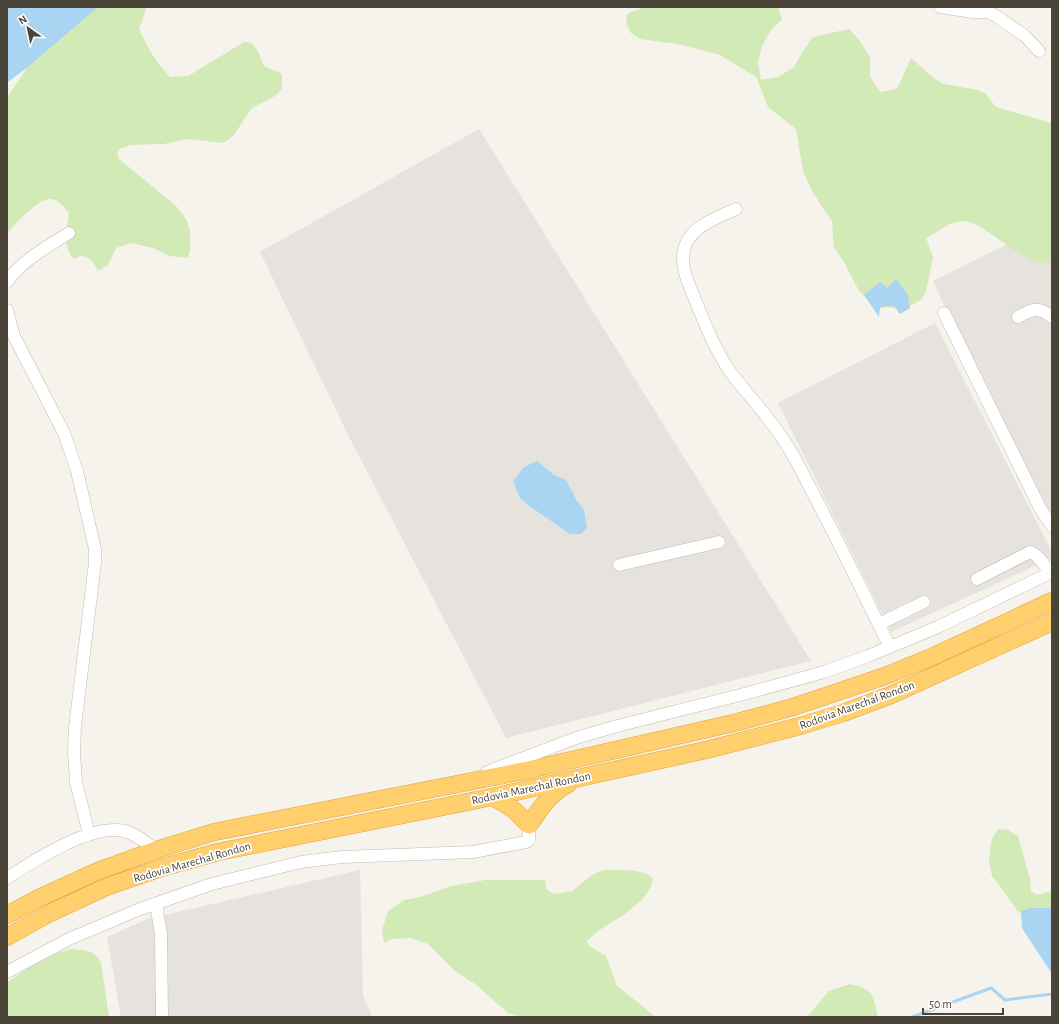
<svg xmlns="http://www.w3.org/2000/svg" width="1059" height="1024" font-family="'Alegreya Sans',sans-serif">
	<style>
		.industrial { fill: #e6e2dd }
		.green { fill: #d2eab5 }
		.water { fill: #a9d4f2 }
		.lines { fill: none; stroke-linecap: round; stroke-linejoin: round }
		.stream { stroke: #a9d4f2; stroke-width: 3 }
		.minor-casing { stroke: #c2bbae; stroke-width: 13 }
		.highway-casing { stroke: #e0a43c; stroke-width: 18 }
		.minor { stroke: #fff; stroke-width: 12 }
		.highway { stroke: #ffcf6e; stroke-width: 17 }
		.labels { text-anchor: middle; stroke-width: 3.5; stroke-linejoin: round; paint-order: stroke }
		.street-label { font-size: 12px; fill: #4b4439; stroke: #fff }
	</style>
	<rect width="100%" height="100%" fill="#f6f3ec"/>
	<!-- industrial -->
	<path class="industrial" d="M479,129L811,661L506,738L350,439L260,252Z
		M1034,231L1052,265V538L933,281Z
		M935,323L1052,552V558L891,632L778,403Z
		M360,870L363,995L372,1017H121L107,937L147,919Z"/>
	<!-- green -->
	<path class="green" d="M87,7H147L139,29C147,47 156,62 170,77L188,76L244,42C257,42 259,55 264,66L282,74V89L275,96L252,108L233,136L223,143L186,139L164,144L130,145L120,149L117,153L119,159L176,206L186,219L190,231V250L188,258L170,256L153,248L131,243L116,248L108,265L98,271C96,264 88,255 80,256C78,257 76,258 74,259C62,247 67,228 69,213C64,207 60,201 52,199C38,197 16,224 7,233V98L32,60Z
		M646,7H778L782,19L771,30L762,46L758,63L761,80L778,77L794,67L803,51L813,37L849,29L860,41L870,57V76L880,92L897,89L911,58L936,80L944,84L978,90L986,94L996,107L1051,123L1052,262C1023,271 981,213 956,222C946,225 936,233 926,238L933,257L926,292L921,300L909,306L894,308L879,307L869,301L859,291L844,262L834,248L832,221L813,193L803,171L796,129L768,107L756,77L720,55L683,45L640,39L631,33L627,25L626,17L628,13Z
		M999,829L1008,830L1018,836L1030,879L1031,891L1037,895L1052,891V924L1032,921L1018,911L992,876L989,862L991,842L995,833Z
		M603,870C618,870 640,868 653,878L651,887L642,900L625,914L598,931L587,941L589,946L606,956L617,986L656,1017H522L508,1013L475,984L455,971L428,944L411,938L392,939L384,943L382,930L388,911L404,900L421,897L451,886L485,880H545L546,888L550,892L555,894L572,891L592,875Z
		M70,949C84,951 94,948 101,963L109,1017H7V983C28,967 44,957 70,949Z
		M850,984C874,989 873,995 878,1017H807L829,991Z"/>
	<!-- water -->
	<path class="water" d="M7,7H98L29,66L7,83Z
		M896,279L908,295L910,308L900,314L894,306H885L880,308L879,317L864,295L880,282L887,288Z
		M537,461L554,475L566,480L577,501L584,510L587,528L581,534H570L531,507L520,498L513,481L524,467Z
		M1031,908H1052V974L1022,928L1021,911Z"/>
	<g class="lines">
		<!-- stream -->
		<path class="stream" d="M912,1017L991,988L1005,1000L1052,994"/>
		<!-- minor casing -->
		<g class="minor-casing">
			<path id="minor" d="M940,7L973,12H988L996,16L1025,36L1039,51
				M736,209C714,219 685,228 683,256C682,270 689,284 694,297C704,322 715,350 731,373C752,400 776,425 793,455C827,518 858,583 890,647
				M7,282C22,260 47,247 69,233
				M7,310L14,336L64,433L77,471L95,549V563L75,727L74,752L76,782L89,834
				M944,313L1040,508L1052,526
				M1018,317C1033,309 1037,306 1052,317
				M619,565L719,542
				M977,579L1030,552C1039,555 1045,566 1050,573
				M879,624L924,602
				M487,772L576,738L617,726L748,693L824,672L868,656L938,627L1052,572
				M7,878C35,860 90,824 124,831C135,833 146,843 156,850
				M156,904L161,934L162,1017
				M7,972L69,939L140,909L212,884L301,862L342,857L473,852L526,842L529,840V825"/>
		</g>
		<!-- highway casing -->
		<g class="highway-casing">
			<path id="highway" d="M492,797C509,805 516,811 529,825C542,807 548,795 568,784
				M7,915L41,897L98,871L156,850L214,832L528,770L738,722L793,707L885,676L934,656L1052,601
				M7,937L50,913L106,887L164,867L218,852L492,797L706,750L800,726L843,713L891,695L1052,622"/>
		</g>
		<!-- minor -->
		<use href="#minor" class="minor"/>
		<!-- highway -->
		<use href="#highway" class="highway"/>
	</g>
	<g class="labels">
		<!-- street labels -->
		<g class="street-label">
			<text transform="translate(857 705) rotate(-20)" y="4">Rodovia Marechal Rondon</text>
			<text transform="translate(531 788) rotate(-12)" y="4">Rodovia Marechal Rondon</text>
			<text transform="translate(192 862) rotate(-16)" y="4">Rodovia Marechal Rondon</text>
		</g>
	</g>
	<!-- border -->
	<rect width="1059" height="1024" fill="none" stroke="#4b4439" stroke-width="16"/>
	<!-- north arrow -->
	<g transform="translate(28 28) rotate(327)" stroke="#ffffff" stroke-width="3" paint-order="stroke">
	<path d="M0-3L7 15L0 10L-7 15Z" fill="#4b4439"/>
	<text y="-6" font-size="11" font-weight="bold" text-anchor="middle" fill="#4b4439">N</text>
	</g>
	<!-- scale -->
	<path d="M923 1008v6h80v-6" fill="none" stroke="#4b4439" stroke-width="2"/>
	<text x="929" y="1008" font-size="12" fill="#4b4439" stroke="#ffffff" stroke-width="3" paint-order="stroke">50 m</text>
</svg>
